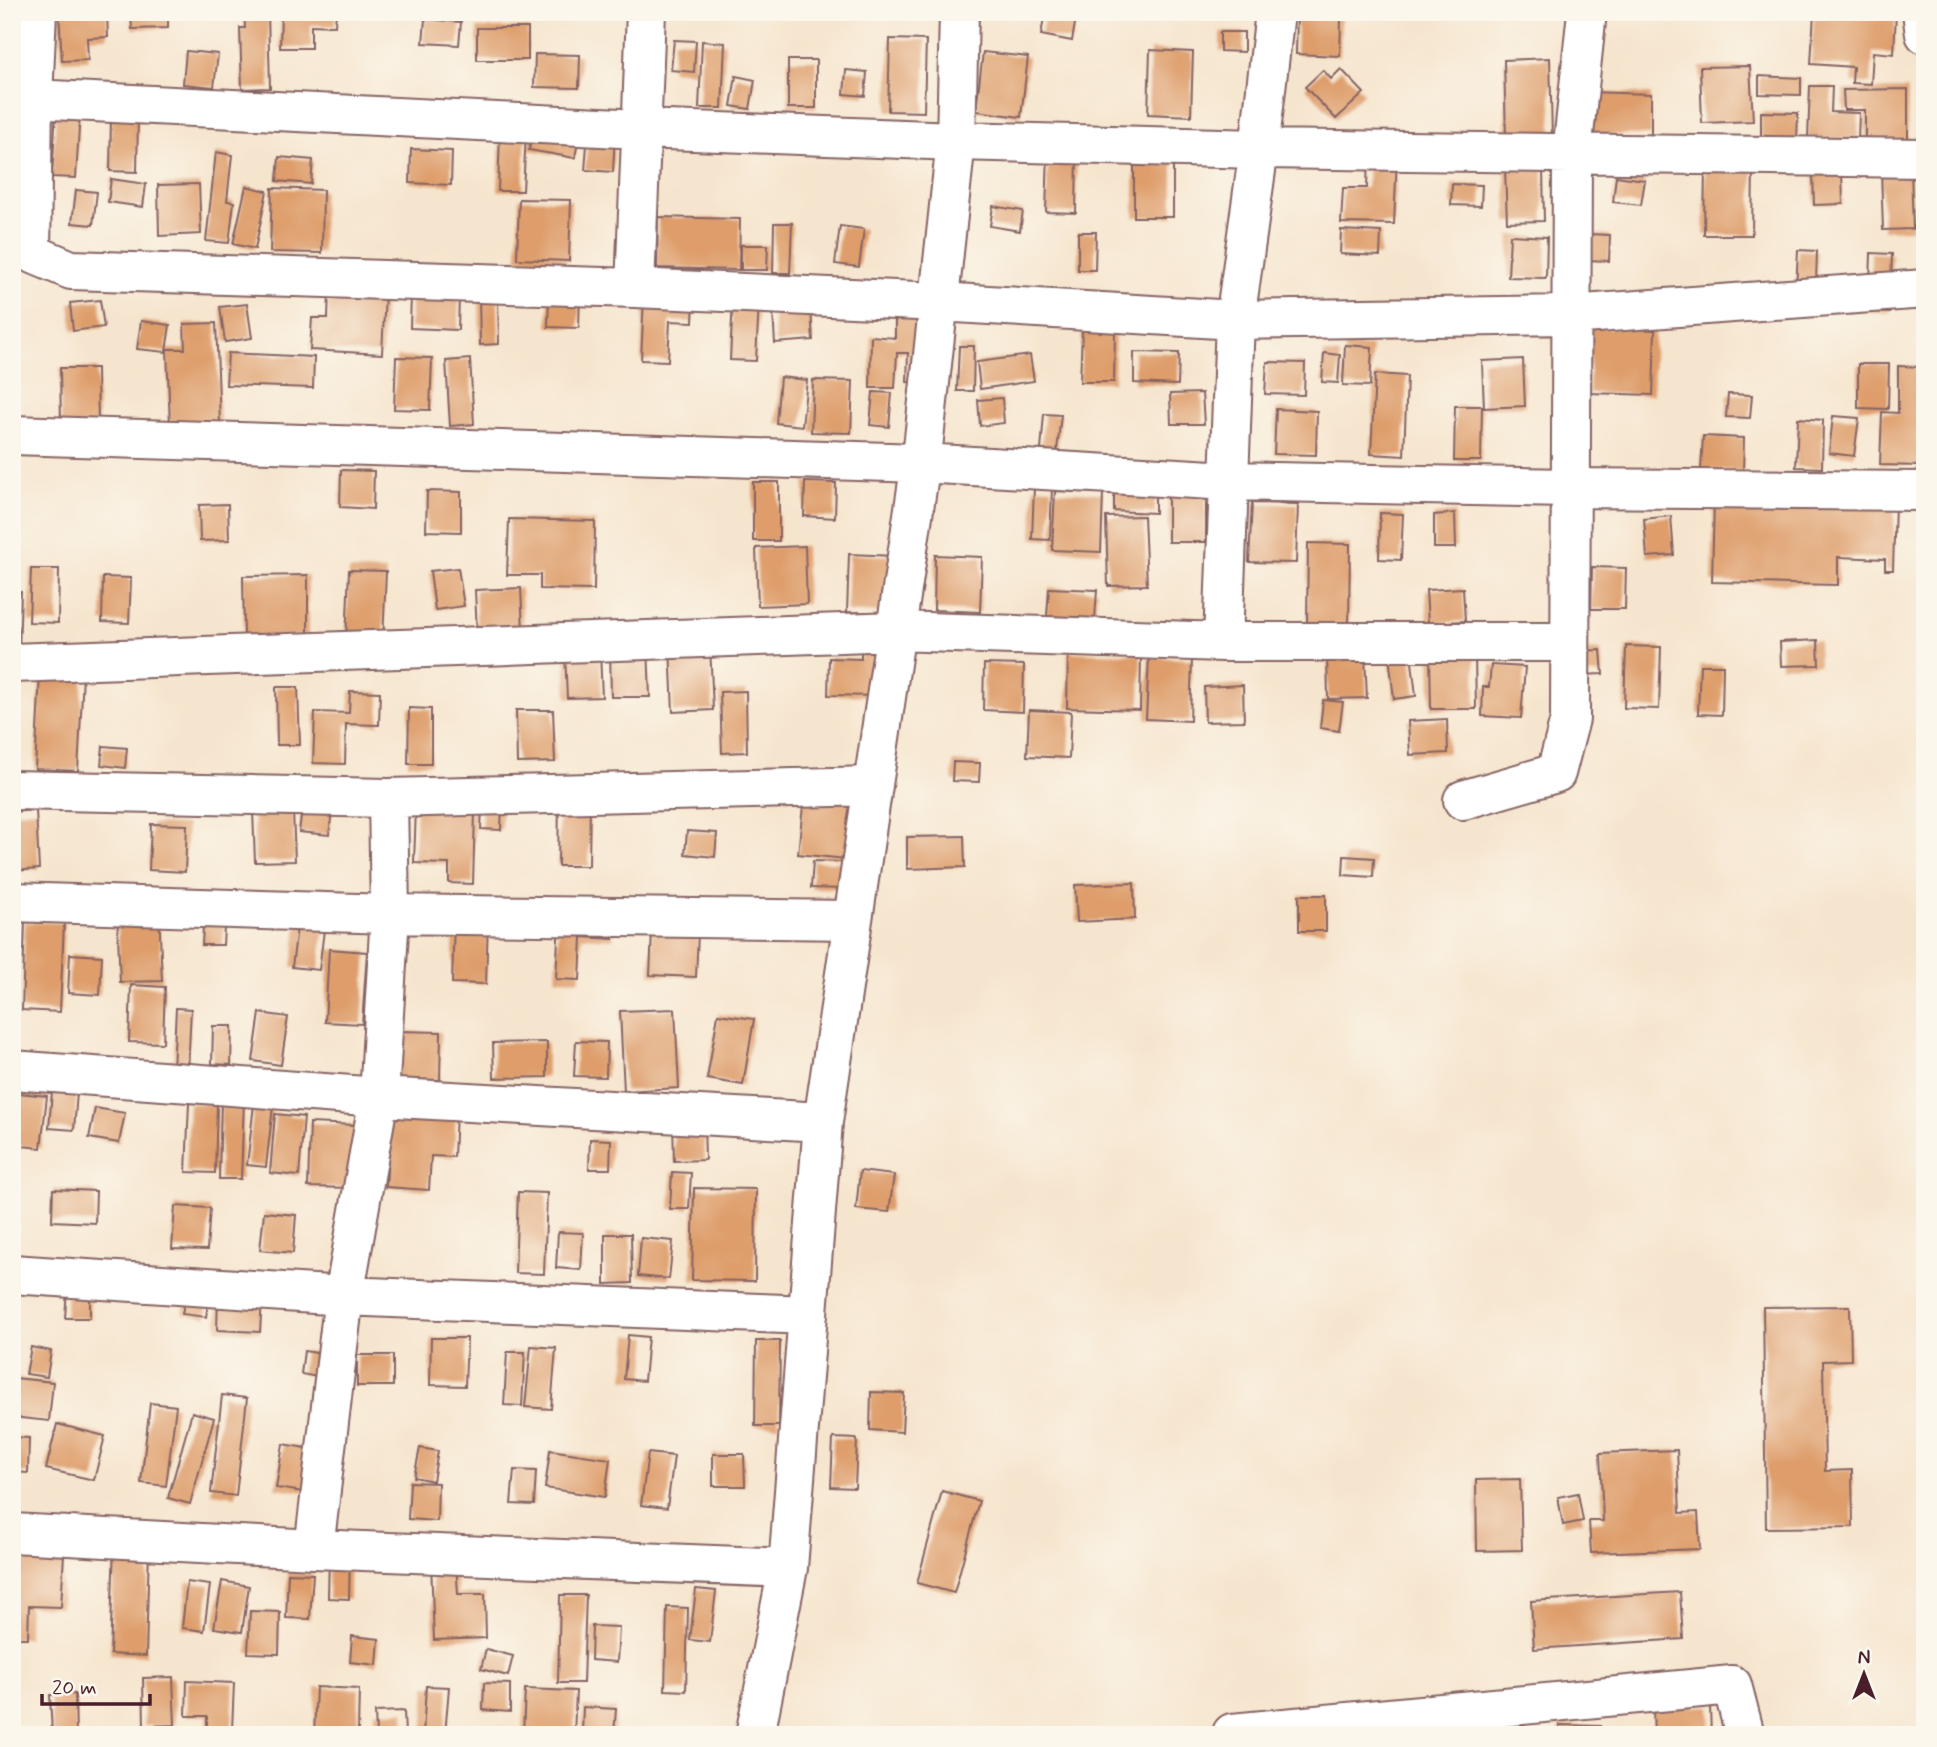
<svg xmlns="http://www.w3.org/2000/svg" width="1937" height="1747" font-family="Mynerve,sans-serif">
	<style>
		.building { fill: #de9d6a }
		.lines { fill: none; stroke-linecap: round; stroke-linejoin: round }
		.minor-casing { stroke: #866464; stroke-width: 42 }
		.minor { stroke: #fff; stroke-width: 38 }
	</style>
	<rect width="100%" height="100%" fill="#fbf7ec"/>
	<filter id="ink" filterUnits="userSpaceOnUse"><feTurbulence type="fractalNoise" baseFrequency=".0143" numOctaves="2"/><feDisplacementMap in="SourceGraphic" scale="14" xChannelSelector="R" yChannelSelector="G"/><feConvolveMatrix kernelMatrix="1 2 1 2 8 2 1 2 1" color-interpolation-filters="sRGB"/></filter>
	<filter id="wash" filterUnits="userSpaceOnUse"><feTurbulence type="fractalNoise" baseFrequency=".00686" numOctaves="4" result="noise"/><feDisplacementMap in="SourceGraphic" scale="28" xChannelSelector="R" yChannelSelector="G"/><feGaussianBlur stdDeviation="1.57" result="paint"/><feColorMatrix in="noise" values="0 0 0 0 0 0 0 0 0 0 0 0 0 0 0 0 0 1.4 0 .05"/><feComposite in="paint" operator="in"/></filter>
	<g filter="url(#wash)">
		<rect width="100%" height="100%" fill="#f6e5ce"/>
		<g id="blocks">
			<!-- building -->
			<path class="building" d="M59,12H107L108,37L87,38L88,60L62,61Z
				M131,12H168V28L132,29Z
				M244,12H268L270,88L242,89L240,28H245Z
				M281,12H336L335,26L311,25V48H280Z
				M538,12H561V20H538Z
				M1045,12H1077L1072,41L1041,35Z
				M1814,12H1896L1894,54L1873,52L1871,84L1852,83L1853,67L1811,64Z
				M1297,17L1341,19L1340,56L1296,54Z
				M425,19L461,22L459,45L423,43Z
				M30,23L32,72L12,73V24Z
				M477,28H528V60H477Z
				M1220,32H1244V52L1220,51Z
				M890,39L926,40L924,112L888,111Z
				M674,40L696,41L694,72L671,70Z
				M702,41L725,43L722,108H699Z
				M1150,50L1193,52L1191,116L1148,114Z
				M186,51L218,54L214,87L183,84Z
				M983,52L1028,57L1021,117L976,111Z
				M535,54L580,55L579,88L534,87Z
				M1550,58L1552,137L1506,138L1504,60Z
				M788,60H816V108H788Z
				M1750,66L1753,121L1702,123L1700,67Z
				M1341,69L1364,93L1336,119L1305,87L1323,70L1331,79Z
				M846,70L867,72L865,96L844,94Z
				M736,76L755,80L750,109L731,106Z
				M1759,76L1801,78V95L1759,94Z
				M1810,86H1832L1831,112L1859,113L1858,140L1808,138Z
				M1908,89V140H1865V110H1844L1843,90Z
				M1588,92L1651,94V135H1588Z
				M56,110L80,111L76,178L52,177Z
				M1761,112L1798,113L1797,141H1761Z
				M111,115L138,116L137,172L110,171Z
				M533,129L579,135L575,158L529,150Z
				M500,132L526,133L523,191H498Z
				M588,132L615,134L613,172L585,170Z
				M411,149L452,151L451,185L410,183Z
				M216,152L232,155L227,201L234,202L229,243L206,241Z
				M1048,152H1077L1076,213L1046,212Z
				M1134,156H1173V217H1134Z
				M1368,156L1397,157L1394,224L1341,223L1343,188H1367Z
				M279,157L313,160L311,184L277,181Z
				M1705,164L1753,165L1752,235H1704Z
				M1543,168L1544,221L1507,222L1505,169Z
				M1911,169L1913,229L1883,230L1881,170Z
				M1842,173L1843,204L1814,205L1813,174Z
				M1616,176L1645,180L1641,205L1613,202Z
				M111,179L146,184L143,207L108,202Z
				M199,184L201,234L159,236L158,185Z
				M1452,184L1482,185L1481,206L1451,205Z
				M246,186L267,191L255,249L233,244Z
				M272,188L323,190L322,253L270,252Z
				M76,190L97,192L93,225L72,223Z
				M519,199L571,200L569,261L517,259Z
				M993,206L1023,211L1020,231L990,226Z
				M658,217L740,219L739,270L657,268Z
				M774,223H792L790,273H773Z
				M840,226L864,229L859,267L835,264Z
				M1341,230L1381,232L1380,256L1340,254Z
				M1078,232H1096L1095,270H1078Z
				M1588,234L1610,235L1609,261L1588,260Z
				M1510,235L1547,237L1546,278L1508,277Z
				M741,245H768L767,270H741Z
				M1798,250L1817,251L1816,282L1870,285L1871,253L1892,254L1890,313L1795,309Z
				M329,290L385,293L382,354L310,350L312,318H328Z
				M411,294L459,297L458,330L410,328Z
				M549,294H580L579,328L548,327Z
				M644,296L694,298L693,322L670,321L668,361L641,360Z
				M479,297H498L499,344L480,345Z
				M733,299L759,300L756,361L730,360Z
				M100,300L104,327L73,331L70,303Z
				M247,304L252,338L225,342L220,307Z
				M811,310L813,340L775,343L773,312Z
				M895,315L928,316L926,383L907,382L908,353H897L895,388H870L871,336L895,338Z
				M141,321L170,325L166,352L137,349Z
				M216,323L220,423L170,425L167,349H185L184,324Z
				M1591,327L1655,330L1653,395L1589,393Z
				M1082,330H1115L1114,382H1080Z
				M1345,345L1372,347L1370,386L1343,385Z
				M959,346H974L973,391H957Z
				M1134,352L1179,353L1178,385L1134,383Z
				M228,353L314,357L313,388L226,385Z
				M1324,353L1340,355L1338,383L1322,382Z
				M1030,355L1034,381L980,389L977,362Z
				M396,357L432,358L430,410L394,409Z
				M470,359L474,424L450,426L446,361Z
				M1523,359L1525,406L1484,408L1482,361Z
				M1267,362L1305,363L1304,395L1265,394Z
				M1858,364H1889L1888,409L1858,408Z
				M1898,366L1923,367L1921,466L1880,465L1882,412L1898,413Z
				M60,368H97L98,425L61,426Z
				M1375,374L1407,376L1404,456L1371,454Z
				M780,377L807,380L802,426L776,423Z
				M813,380L853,381L851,433L811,432Z
				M873,392L892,393L889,427L870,425Z
				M1202,393L1204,424H1171L1170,394Z
				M1728,394L1752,395L1750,418L1726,417Z
				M1002,398L1004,423L980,426L978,400Z
				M1455,406H1482L1481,461H1454Z
				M1276,409L1317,411L1316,455L1274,454Z
				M1044,414L1061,415L1057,451L1041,450Z
				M1833,416L1859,418L1854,456L1829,453Z
				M1798,418L1823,420L1822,468L1796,467Z
				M1703,436L1744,438L1743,471L1701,470Z
				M341,470L374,471L373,509L340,507Z
				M753,482H779V541H753Z
				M805,482L836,483L835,518L804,516Z
				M1034,487L1052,488L1050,540L1032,539Z
				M1114,488L1155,489V513L1114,511Z
				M427,491L461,492V532L426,531Z
				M1055,491L1103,493L1101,552L1052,550Z
				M1168,494H1206V542H1168Z
				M1714,499L1895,503L1893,570H1885V559L1838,557V585L1712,582Z
				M1252,503L1298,504L1296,563L1249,562Z
				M228,504L229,540L200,541L199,505Z
				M1380,513L1403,514L1401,560L1379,559Z
				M1455,513L1456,548H1434V515Z
				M1144,516L1147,585L1108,586L1106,517Z
				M1671,516L1674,555L1647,557L1644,519Z
				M509,519L595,521L594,590L540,589V575H507Z
				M1308,543L1350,544L1349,625L1307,624Z
				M805,546L807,604L758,606L756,548Z
				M849,554L895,556L894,613L847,612Z
				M935,555L982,557L980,612L934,610Z
				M1592,567L1626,568L1625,609H1591Z
				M458,568L464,606L435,610L430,571Z
				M31,569H59L58,623L29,622Z
				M349,570L386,571L383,642L346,641Z
				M308,575V636L244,637L243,576Z
				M103,577L131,578L129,623L102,622Z
				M521,588L523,631L477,634L475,590Z
				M1049,588L1097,590L1095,619L1047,616Z
				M1463,588L1465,621L1428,623L1426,590Z
				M12,591L21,592L19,651H12Z
				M861,638L879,639L877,696L828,695L829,658L861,659Z
				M1818,640L1819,665L1781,666L1780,642Z
				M648,645L650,697H611L610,647Z
				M710,645L713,710L673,712L670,647Z
				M1626,646L1661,647L1659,709L1624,708Z
				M1601,650L1603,674L1580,675L1578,651Z
				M600,652L602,697L567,698L565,653Z
				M1068,652L1141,654L1140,710L1067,708Z
				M1327,654H1365L1367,698L1328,699Z
				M1411,654L1416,696L1394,699L1389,656Z
				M1475,654L1476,709H1431L1430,655Z
				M1149,657L1192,659L1190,721L1146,719Z
				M984,664L1024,665L1023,712L983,710Z
				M1491,665L1525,667L1521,718L1482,716L1483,687H1489Z
				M1700,665H1723L1722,715L1698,714Z
				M40,673L83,675L78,771L35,769Z
				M1243,685L1244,721L1205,722L1204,687Z
				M276,687H298L300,745H277Z
				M350,691L380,692L379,725L346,724L345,764L313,763L315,712L349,713Z
				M746,691L747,752L722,753L720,692Z
				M1323,700L1343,702L1339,731L1320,728Z
				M409,708L431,709V764H408Z
				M516,710H553L555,762L517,763Z
				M1029,710L1071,712L1069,758L1027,756Z
				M1447,719L1448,753L1410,755L1408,721Z
				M103,746L127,748L125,768L101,765Z
				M953,762L980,763L979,782L952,781Z
				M804,796L852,801L846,859L798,854Z
				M559,799L590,800L589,866H558Z
				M482,805H502L501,830L481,829Z
				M302,808L332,811L329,835L299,832Z
				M416,808L475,811L473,884L449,883V864L414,863Z
				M36,810L39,869L12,871V812Z
				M293,810L295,861L255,862L253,811Z
				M151,824L187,825L185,872L149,870Z
				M687,831L717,833L715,857L685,854Z
				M964,836L965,867L907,869V837Z
				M1344,856L1374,858L1373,877L1343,875Z
				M813,861L845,862L844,889L811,888Z
				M1134,883L1135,919L1077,922L1075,885Z
				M1299,895H1326V931H1299Z
				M204,909L225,910L223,945H202Z
				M159,910L162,981L120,982L117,911Z
				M298,919L325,922L319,970L292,967Z
				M559,919L614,922L613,939L582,937L580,980L556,979Z
				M454,920H488L486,984L452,983Z
				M25,922L64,923L60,1012L22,1010Z
				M652,931L698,933L696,977L650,975Z
				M329,949L367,952L362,1024L325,1022Z
				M70,954L102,956L100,995L68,993Z
				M131,985L165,987L163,1043L129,1042Z
				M176,1008L191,1009L188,1070H173Z
				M675,1009L679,1088L624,1091L620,1011Z
				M260,1013L288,1017L281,1065L253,1061Z
				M718,1014L754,1019L743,1085L707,1079Z
				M213,1026H232L231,1065L212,1064Z
				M398,1031L441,1032L440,1080L397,1079Z
				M576,1041L607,1042L606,1077L574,1076Z
				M547,1042V1077L494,1078L493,1043Z
				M52,1091L77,1093L74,1130L49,1128Z
				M18,1093L47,1096L41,1148L12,1145Z
				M221,1100L244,1101L241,1179H219Z
				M189,1103L217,1104L215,1173L186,1172Z
				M254,1104L273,1106L266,1167L247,1165Z
				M95,1108L125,1113L119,1143L89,1138Z
				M391,1108L456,1112L454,1157L431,1156L429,1190L386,1187Z
				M275,1114L304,1117L299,1176L270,1173Z
				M704,1119L705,1160L674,1161L673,1120Z
				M310,1123L355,1125L352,1188L308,1187Z
				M590,1139L611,1140L610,1169H589Z
				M860,1171L894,1175L889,1212L856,1209Z
				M672,1172L691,1173L689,1209H670Z
				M694,1188L756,1189L755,1281L692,1280Z
				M53,1189L96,1191L95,1223L52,1221Z
				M518,1192L547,1193L544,1274L515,1273Z
				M175,1206L210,1208L207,1250L172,1249Z
				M264,1212L296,1215L293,1253L260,1250Z
				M558,1232L583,1233L581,1270L556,1268Z
				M605,1234H631L632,1283L605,1284Z
				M641,1238L673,1241L669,1279L638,1276Z
				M67,1289L90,1290V1318H65Z
				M186,1292L209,1296L206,1317L182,1314Z
				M218,1295L262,1297L260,1332L217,1330Z
				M1850,1306L1851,1360L1823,1361L1825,1471L1852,1470L1853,1527L1766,1528L1763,1307Z
				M628,1335L648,1337L644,1381L624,1379Z
				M431,1338H467L465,1386L430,1385Z
				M756,1341H780L779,1426H755Z
				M531,1346L556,1348L551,1409L525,1407Z
				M31,1347L51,1351L47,1377L26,1374Z
				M304,1351L332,1355L329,1379L301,1374Z
				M507,1352H525L522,1406L504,1405Z
				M357,1355H393V1386H357Z
				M15,1378L53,1382L49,1421L12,1417Z
				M871,1392L904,1393L902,1432L870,1430Z
				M222,1395L247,1398L236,1496L211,1493Z
				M150,1403L176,1406L166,1486L141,1483Z
				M192,1412L214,1418L190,1504L168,1498Z
				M57,1424L105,1436L94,1480L46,1469Z
				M12,1437L29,1438L28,1473L12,1472Z
				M833,1438L857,1439L855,1488L831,1487Z
				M283,1444L312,1449L304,1492L276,1488Z
				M420,1448L438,1451L433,1481L414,1477Z
				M550,1450L610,1459L605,1497L545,1488Z
				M1677,1450L1680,1513L1698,1512L1700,1549L1591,1553L1589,1521H1603L1600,1453Z
				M648,1453L674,1456L667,1508L641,1505Z
				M713,1454H744L745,1486H713Z
				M514,1470L536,1471L534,1505L511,1504Z
				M1520,1479L1522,1550L1477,1551L1476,1480Z
				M410,1482L438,1483L437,1521L408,1519Z
				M942,1491L979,1501L954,1593L917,1583Z
				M1578,1493L1583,1521L1563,1525L1558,1497Z
				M114,1546L149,1547L146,1656L110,1654Z
				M12,1551L64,1554L61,1607L29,1606L28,1638H12Z
				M329,1552L350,1553L349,1599L328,1598Z
				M456,1562L458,1594H485L486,1638L434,1640L431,1563Z
				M288,1573L313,1574L310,1619L286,1618Z
				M222,1581L249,1586L242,1632L214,1628Z
				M187,1582L210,1585L204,1631L182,1628Z
				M696,1589L716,1591L710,1642L690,1640Z
				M1680,1592L1683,1639L1534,1649L1531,1601Z
				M560,1595H586L583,1683H558Z
				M667,1607L688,1608L686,1691L665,1690Z
				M250,1611L280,1612L279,1654L248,1653Z
				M592,1626L619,1627L617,1662L591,1660Z
				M352,1636L379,1639L377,1665L350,1662Z
				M486,1649L513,1656L508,1676L481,1669Z
				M173,1677L175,1725L144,1726L143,1678Z
				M187,1681L234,1683L232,1730L270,1731L269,1735H207V1716H186Z
				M484,1683L510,1684V1712L483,1710Z
				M426,1686L449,1687L445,1735H423Z
				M316,1687L359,1689L358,1731H344V1735H314Z
				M525,1689L576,1691L574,1735H523Z
				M75,1694L76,1735H52L50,1695Z
				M1710,1706L1711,1735H1654L1653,1707Z
				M583,1707L616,1709L614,1735H582Z
				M404,1711L405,1735H376L375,1712Z
				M1446,1724L1491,1725V1735H1446Z
				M1559,1725L1600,1726L1599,1735H1559Z"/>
		</g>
	</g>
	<g filter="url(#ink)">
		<use href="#blocks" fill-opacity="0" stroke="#866464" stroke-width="2"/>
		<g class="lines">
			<!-- minor casing -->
			<g class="minor-casing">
				<path id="minor" d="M37,12L33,98L31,253L71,270L635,288L939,302L1235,320L1570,315L1925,289
					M1922,12L1925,34
					M12,98L641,129L956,141L1259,149L1925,158
					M635,288L646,12
					M12,435L921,463L1229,481L1570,488L1925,491
					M1223,642L1235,320L1259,149L1275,12
					M12,663L896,631L1223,642H1570
					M12,790L388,798L873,786
					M388,798L390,914L379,1097L344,1296L314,1549L788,1568
					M1463,800L1556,773L1570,719L1572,153L1587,12
					M12,902L390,914L853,920
					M12,1070L379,1097L823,1122
					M12,1274L344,1296L808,1315
					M12,1533L314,1549
					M1232,1733L1732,1685L1745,1735
					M755,1735L788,1568L823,1122L923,448L956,141L959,12"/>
			</g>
			<!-- minor -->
			<use href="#minor" class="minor"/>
		</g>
	</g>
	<!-- margin -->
	<rect width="1937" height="1747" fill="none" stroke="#fbf7ec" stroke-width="42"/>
	<!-- north arrow -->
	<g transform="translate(1864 1674)" stroke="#fbf7ec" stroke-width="5" paint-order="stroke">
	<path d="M0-5L12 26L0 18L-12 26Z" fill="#4a1f2b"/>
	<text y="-10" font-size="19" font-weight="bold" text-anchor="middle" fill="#4a1f2b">N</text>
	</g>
	<!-- scale -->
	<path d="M42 1694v10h108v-10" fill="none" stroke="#4a1f2b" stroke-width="3.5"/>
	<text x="52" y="1694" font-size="21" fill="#4a1f2b" stroke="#fbf7ec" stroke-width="5" paint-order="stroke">20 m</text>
</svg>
